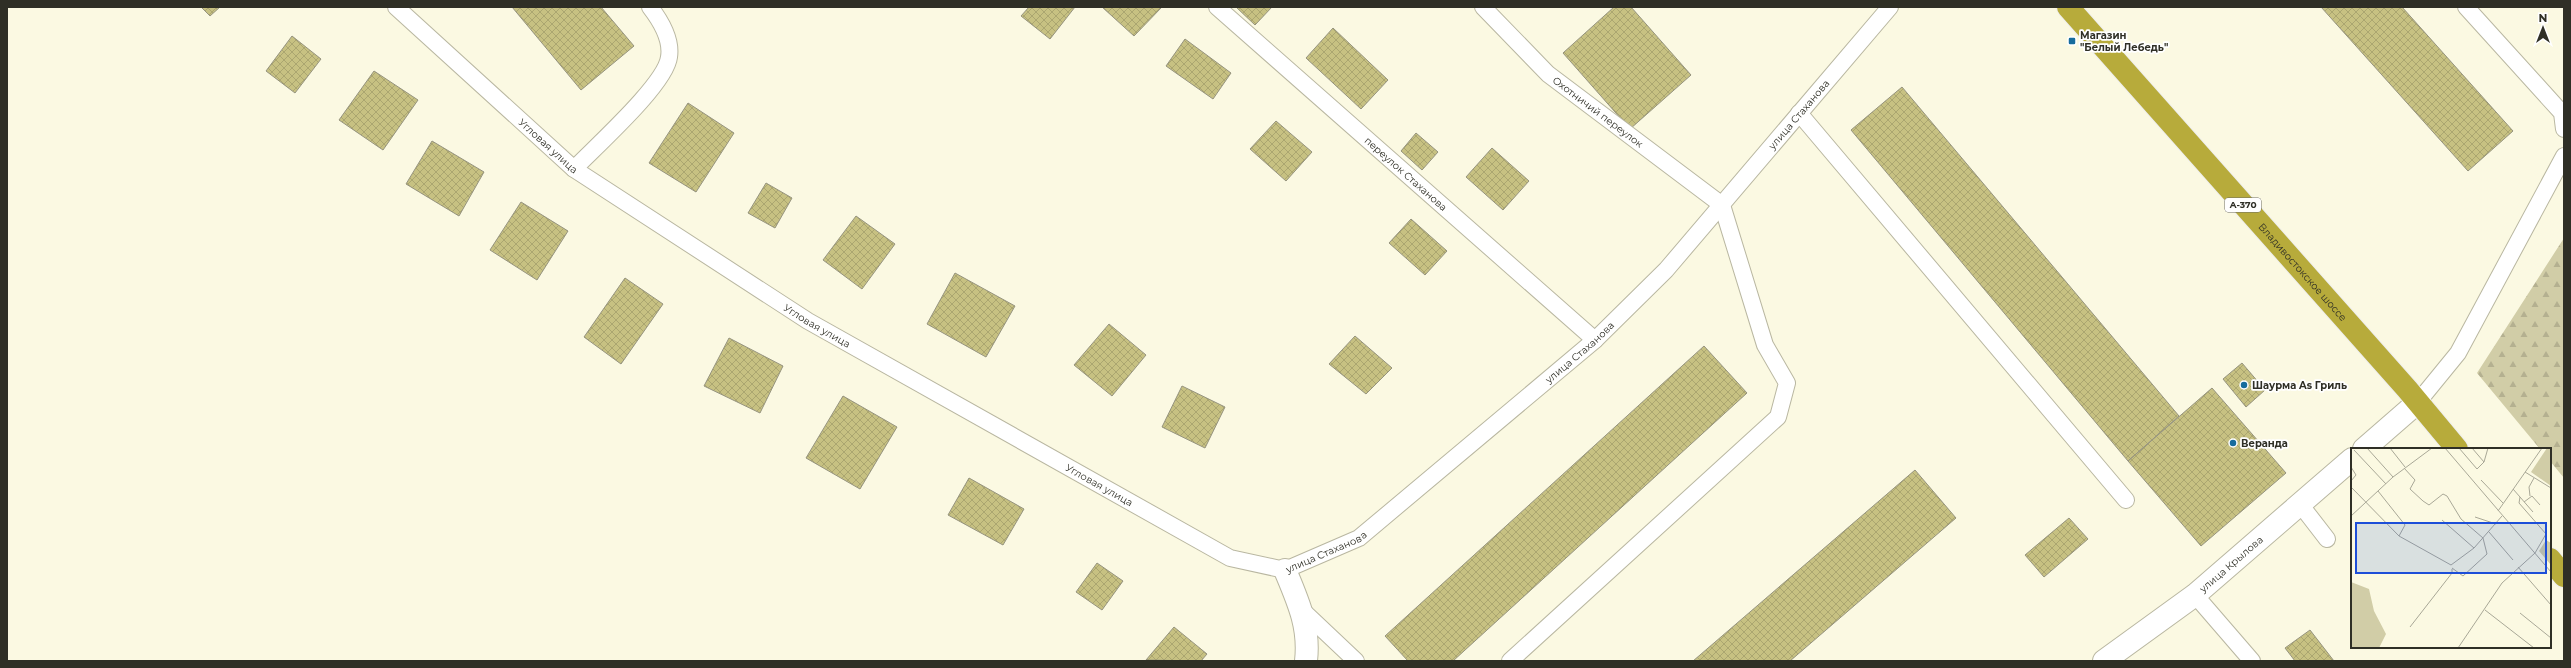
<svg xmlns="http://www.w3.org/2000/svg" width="2571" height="668" font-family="Montserrat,sans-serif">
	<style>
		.forest { fill: url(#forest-firs) }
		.building { fill: url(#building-cross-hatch); stroke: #96947f }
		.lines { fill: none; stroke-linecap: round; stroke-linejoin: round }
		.lane-casing { stroke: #b9b7a1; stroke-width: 18 }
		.street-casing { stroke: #b9b7a1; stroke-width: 24 }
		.highway-casing { stroke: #eee; stroke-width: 24 }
		.lane { stroke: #fff; stroke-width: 16 }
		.street { stroke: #fff; stroke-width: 22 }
		.highway { stroke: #b7ab3b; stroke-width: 22 }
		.poi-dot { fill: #176c9d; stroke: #fff; stroke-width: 1.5 }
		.labels { text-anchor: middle; stroke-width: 3.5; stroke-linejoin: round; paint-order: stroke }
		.shield { fill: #fff; stroke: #6d6d67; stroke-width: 1 }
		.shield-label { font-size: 9px; font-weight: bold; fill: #2f2f26 }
		.poi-label { font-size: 10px; font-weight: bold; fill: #2f2f26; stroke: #fff; text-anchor: start }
		.street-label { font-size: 10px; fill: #2f2f26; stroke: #fff }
		.inset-road { fill: none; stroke: #a9a897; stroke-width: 1 }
		.view { fill: #1d4ed8; fill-opacity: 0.15; stroke: #1d4ed8; stroke-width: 2 }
		.inset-edge { fill: none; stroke: #2f2f26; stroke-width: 2 }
	</style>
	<defs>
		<pattern id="forest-firs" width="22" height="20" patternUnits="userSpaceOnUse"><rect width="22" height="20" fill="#d1cda7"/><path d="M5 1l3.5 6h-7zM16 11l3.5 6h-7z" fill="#b4b090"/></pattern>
		<pattern id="building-cross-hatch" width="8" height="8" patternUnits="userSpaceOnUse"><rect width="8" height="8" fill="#c7c182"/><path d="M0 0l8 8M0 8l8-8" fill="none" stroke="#aba670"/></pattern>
	</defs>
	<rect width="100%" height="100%" fill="#fbf9e2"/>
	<!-- forest -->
	<path class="forest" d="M2564,238V478L2550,461V449H2540L2477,373Z"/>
	<!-- building -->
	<path class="building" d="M201,7H220L210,16Z
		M512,7H601L634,46L581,90Z
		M1029,7H1075L1050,39L1021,16Z
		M1102,7H1160L1161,8L1134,36Z
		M1236,7H1272L1255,25Z
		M1614,7H1631L1691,75L1630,129L1563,53Z
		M2321,7H2402L2513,131L2468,171Z
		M1333,28L1388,80L1361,109L1306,58Z
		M292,36L321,59L295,93L266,71Z
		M1185,39L1231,73L1213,99L1166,66Z
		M374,71L418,100L383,150L339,120Z
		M1902,87L2179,416L2128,461L1851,130Z
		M688,103L734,133L696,192L649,163Z
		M1276,121L1312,152L1286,181L1250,149Z
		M1416,133L1438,152L1422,170L1401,151Z
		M432,141L484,172L459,216L406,184Z
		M1492,148L1529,181L1503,210L1466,177Z
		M766,183L792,198L775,228L748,213Z
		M521,202L568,231L537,280L490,250Z
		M856,216L895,244L862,289L823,260Z
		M1411,219L1447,251L1425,275L1389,243Z
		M955,273L1015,306L986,357L927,324Z
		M625,278L663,304L621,364L584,337Z
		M1109,324L1146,355L1112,396L1074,365Z
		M1355,336L1392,368L1366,394L1329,364Z
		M729,338L783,366L760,413L704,386Z
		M1704,346L1747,393L1453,661H1408L1385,636Z
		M2242,363L2265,390L2246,407L2223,379Z
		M1182,386L1225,407L1205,448L1162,427Z
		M2212,388L2286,473L2201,546L2128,461Z
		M843,396L897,427L860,489L806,458Z
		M1915,470L1956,518L1790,661H1693Z
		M969,478L1024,509L1003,545L948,515Z
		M2069,518L2088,539L2044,577L2025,555Z
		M1097,563L1123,581L1102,610L1076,592Z
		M1174,627L1207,654L1201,661L1146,660Z
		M2310,630L2334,661H2295L2285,648Z"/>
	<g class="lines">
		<!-- lane casing -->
		<g class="lane-casing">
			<g id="lane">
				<path id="s1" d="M396,7L574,169L808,321L1230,558L1285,570L1359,538L1595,340L1666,270L1890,7"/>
				<path id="s2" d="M1217,7L1595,340"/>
				<path id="s3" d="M1483,7L1548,74L1722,205L1765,345L1787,383L1778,417L1510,661"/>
				<path d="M2466,7L2562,113L2564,129"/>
				<path d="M1799,113L2126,500"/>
				<path d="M574,169C595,147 666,84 669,57C672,39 660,20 650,7"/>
				<path d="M2418,402L2458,353L2564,156"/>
				<path d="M2300,504L2327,539"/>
				<path d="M2195,595L2252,661"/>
				<path d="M1302,610L1356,661"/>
			</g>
		</g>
		<!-- street casing -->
		<g class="street-casing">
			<g id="street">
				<path d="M2364,449L2418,402"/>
				<path d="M1285,570C1298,601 1310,627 1306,661"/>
				<path id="s4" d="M2104,661L2195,595L2352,459"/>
			</g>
		</g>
		<!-- highway casing -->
		<g class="highway-casing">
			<g id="highway">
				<path id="s5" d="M2068,7L2407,389L2457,449"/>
				<path d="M2550,559L2564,576"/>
			</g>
		</g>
		<!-- lane -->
		<use href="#lane" class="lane"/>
		<!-- street -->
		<use href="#street" class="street"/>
		<!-- highway -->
		<use href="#highway" class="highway"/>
	</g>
	<!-- markers -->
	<g class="poi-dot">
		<rect x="2068" y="37" width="8" height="8" rx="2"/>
		<circle cx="2244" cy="385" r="4"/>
		<circle cx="2233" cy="443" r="4"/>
	</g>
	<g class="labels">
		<!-- shield labels -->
		<rect class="shield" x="2225" y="198" width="36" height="14" rx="3"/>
		<g class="shield-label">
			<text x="2243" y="208">А-370</text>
		</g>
		<!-- poi labels -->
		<g class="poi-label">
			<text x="2080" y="39">Магазин<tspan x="2080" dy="12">"Белый Лебедь"</tspan></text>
			<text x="2252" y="389">Шаурма As Гриль</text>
			<text x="2241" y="447">Веранда</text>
		</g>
		<!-- street labels -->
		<g class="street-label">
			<text dy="4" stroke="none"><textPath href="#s3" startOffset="156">Охотничий переулок</textPath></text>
			<text dy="4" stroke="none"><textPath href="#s1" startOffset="1753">улица Стаханова</textPath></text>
			<text dy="4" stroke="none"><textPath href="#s1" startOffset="206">Угловая улица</textPath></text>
			<text dy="4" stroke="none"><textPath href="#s2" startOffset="252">переулок Стаханова</textPath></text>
			<text dy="4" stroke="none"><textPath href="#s5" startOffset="354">Владивостокское шоссе</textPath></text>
			<text dy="4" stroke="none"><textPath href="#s1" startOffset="530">Угловая улица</textPath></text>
			<text dy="4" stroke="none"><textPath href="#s1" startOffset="1429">улица Стаханова</textPath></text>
			<text dy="4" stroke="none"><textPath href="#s1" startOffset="854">Угловая улица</textPath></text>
			<text dy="4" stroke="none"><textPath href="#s1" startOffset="1105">улица Стаханова</textPath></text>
			<text dy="4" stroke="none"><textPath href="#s4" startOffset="160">улица Крылова</textPath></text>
		</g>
	</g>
	<!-- overview -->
	<g transform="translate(2351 448)">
		<rect width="200" height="200" fill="#fbf9e2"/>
		<path d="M195,92L200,95V117L188,103ZM0,134L18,141L23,163L35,186L28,200H0Z" fill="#d1cda7"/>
		<path d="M196,0H200V38L180,24Z" fill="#d1cda7"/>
		<path class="inset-road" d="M16,0L42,29M39,0L54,19M94,0L200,124M108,0L126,21L133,14M121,0L133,14L137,0M3,2L35,36M0,19L5,27L0,33M53,20L64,32L59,41L72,53L78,57L92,46L96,48L110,71L132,90L136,106L112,128L101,120M174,24L200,40M130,32L152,55M0,39L48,88L100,117M27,43L54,77L48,88M179,48L178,39L183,30M169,49L182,64M173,54L181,48L189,57M147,63L191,0M0,68L42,29L81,0M124,69L145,76M91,72L123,100M138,84L162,112M100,117L123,100L151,68M167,119L200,157M134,162L183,200M169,165L200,190M59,179L101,125V121M107,200L151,135L184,105L195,86L168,55L169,49L162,41"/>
		<path class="view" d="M5,75H195V125H5Z"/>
		<rect width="200" height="200" class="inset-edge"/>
	</g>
	<!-- border -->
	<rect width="2571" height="668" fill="none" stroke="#2f2f26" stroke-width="16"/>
	<!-- north arrow -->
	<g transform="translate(2543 28)" stroke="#ffffff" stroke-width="3" paint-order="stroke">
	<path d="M0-3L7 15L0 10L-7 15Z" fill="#2f2f26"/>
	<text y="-6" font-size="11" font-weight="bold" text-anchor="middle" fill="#2f2f26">N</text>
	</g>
</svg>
